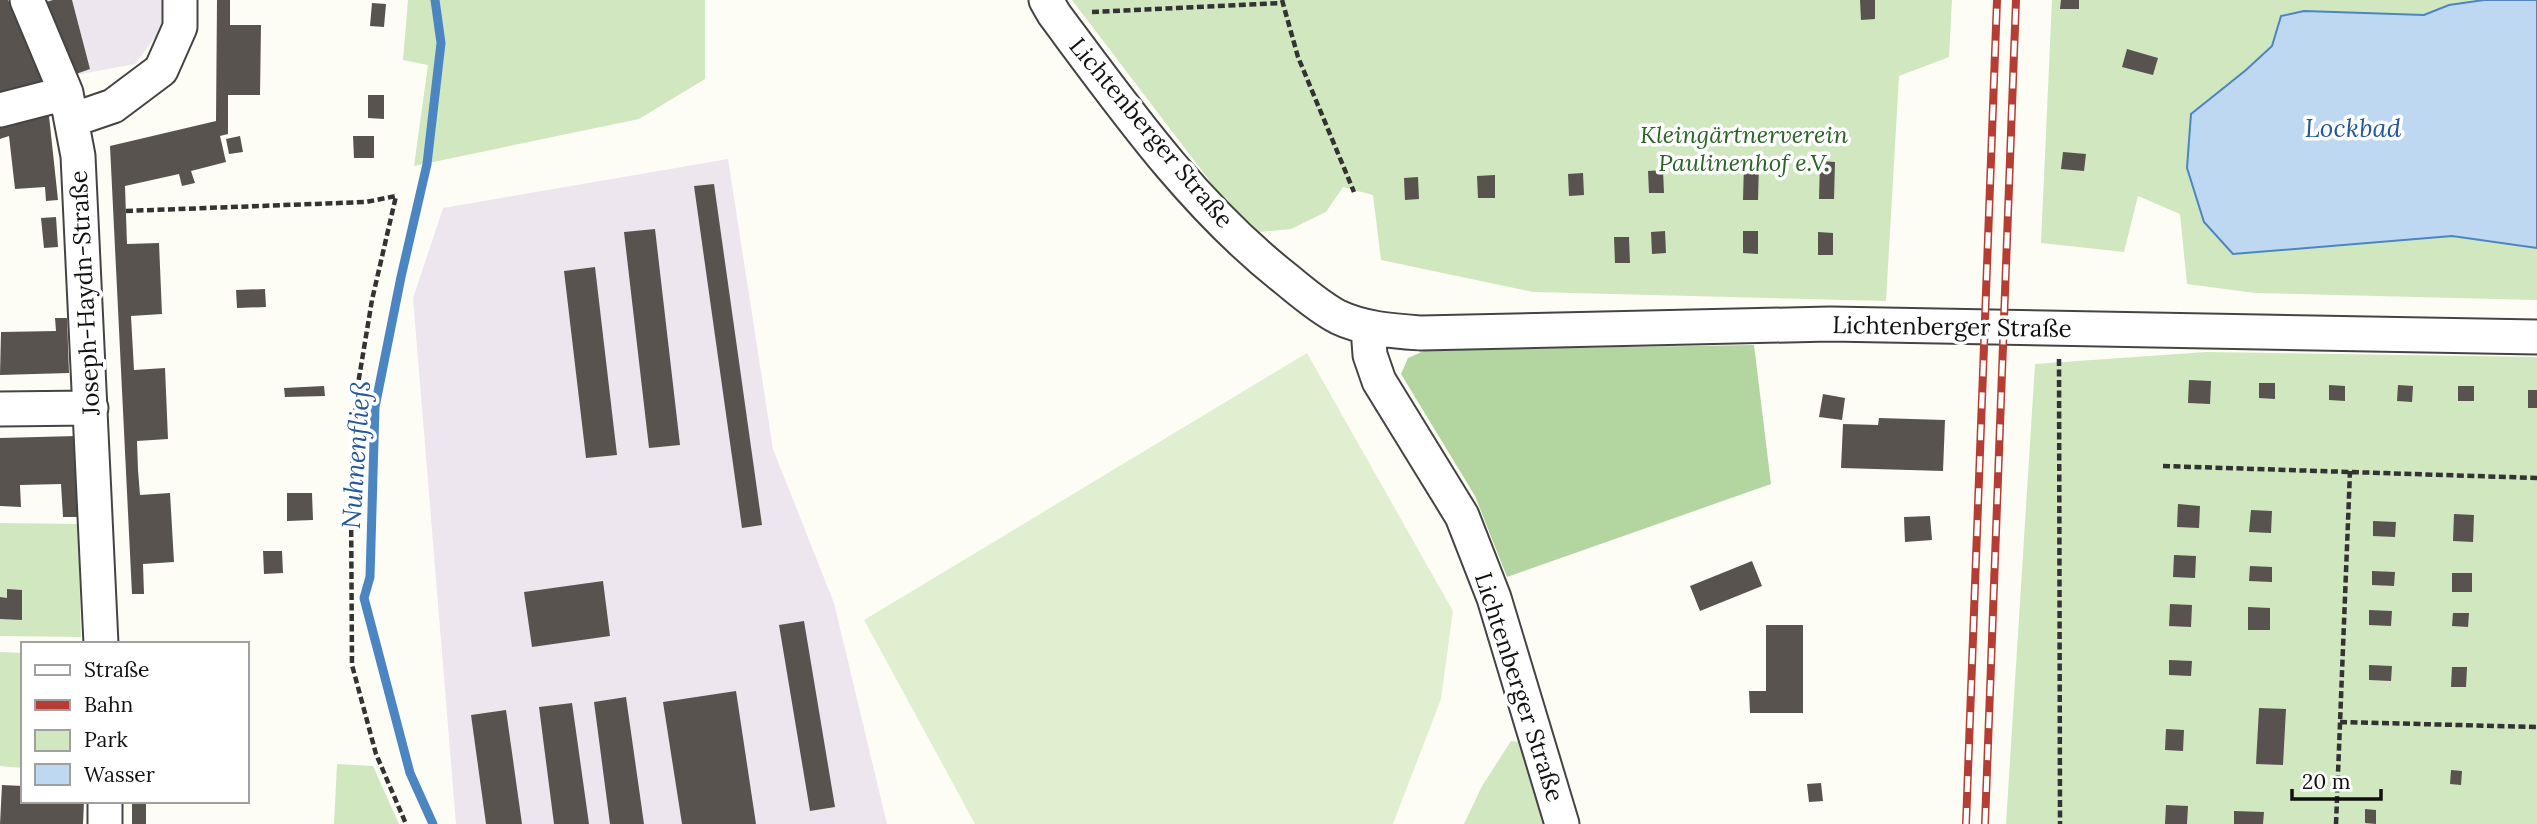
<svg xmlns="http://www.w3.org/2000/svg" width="2537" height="824" font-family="Lora,serif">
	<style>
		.industrial { fill: #eee6ee }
		.green { fill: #d0e7c0 }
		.forest { fill: #b3d6a1 }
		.pitch { fill: #e1efd1 }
		.water { fill: #bed8f1; stroke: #4b85c2; stroke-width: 2 }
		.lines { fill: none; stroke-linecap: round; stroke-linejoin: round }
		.stream { stroke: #4b85c2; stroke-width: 9 }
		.building { fill: #58534e }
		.minor-casing { stroke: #444; stroke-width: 37 }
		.path { stroke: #333; stroke-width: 4.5; stroke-dasharray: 7 3.5; stroke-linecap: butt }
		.minor { stroke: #fff; stroke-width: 33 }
		.rail-casing { stroke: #b53d34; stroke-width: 8 }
		.rail { stroke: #fff; stroke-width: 5; stroke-dasharray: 16; stroke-linecap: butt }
		.labels { text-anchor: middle; stroke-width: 7; stroke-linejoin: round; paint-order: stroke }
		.street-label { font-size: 24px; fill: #111; stroke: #fff }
		.park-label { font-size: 24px; font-style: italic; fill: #2b6426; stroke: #fff }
		.water-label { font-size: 26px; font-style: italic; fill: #245899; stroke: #fff }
	</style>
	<rect width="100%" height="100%" fill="#fefdf5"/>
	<!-- industrial -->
	<path class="industrial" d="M44,0H166L165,24L135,64L76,75Z
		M728,159L773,449L834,603L887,824H456L413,298L443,208Z"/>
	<!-- green -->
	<path class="green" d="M408,0H705V79L639,119L414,166L428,65L403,60Z
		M1072,0H1952L1949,57L1899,76L1886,301L1533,292L1381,260L1373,195L1343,187L1326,212L1291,229L1260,232L1228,205Z
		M2052,0H2537V300L2255,293L2187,284L2180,214L2138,196L2124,252L2041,243Z
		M2206,352L2537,357V824H2006L2035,364Z
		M0,523L78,524L81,637L0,636Z
		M0,652L23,653V768L0,766Z
		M1511,741L1526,743L1547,824H1464L1482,786Z
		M337,764L373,766L399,824H334Z"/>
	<!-- forest -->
	<path class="forest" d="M1754,345L1771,484L1507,577L1475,496L1401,374L1408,358L1426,350Z"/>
	<!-- pitch -->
	<path class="pitch" d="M1307,353L1453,611L1441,699L1393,824H975L864,620Z"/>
	<!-- water -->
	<path class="water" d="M2484,0H2537V248L2452,236L2233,254L2204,222L2187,168L2191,114L2246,70L2272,46L2281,16L2304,11L2424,15L2449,5Z"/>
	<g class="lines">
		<!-- stream -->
		<path class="stream" d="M433,824L410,773L364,598L370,577L375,407L401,277L427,164L441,43L435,0"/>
	</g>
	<!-- building -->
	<path class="building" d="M0,0H8L43,81L0,93Z
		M53,0H72L90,69L76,74L46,2Z
		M217,0H230V25H261L260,95H228V134L220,136L226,162L191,171L195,183L182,186L179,174L125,186L127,244L159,243L162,314L131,316L134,370L165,368L168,439L137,441L138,470L140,495L170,493L174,562L143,564L144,594H132L110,146L216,121Z
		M1860,0H1875V19L1861,20Z
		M2061,0H2079V9H2060Z
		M372,3L386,4L384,27L370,26Z
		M2127,49L2158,58L2153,75L2122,67Z
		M368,95H384V119L368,118Z
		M49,116L58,200L46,201L45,187L15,189L9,136L0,139V128Z
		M240,136L243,152L229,154L226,139Z
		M353,136H374V158H354Z
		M2063,152L2086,154L2084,171L2061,169Z
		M1820,161L1835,162L1834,199H1819Z
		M1744,163H1759L1758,200H1743Z
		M1663,170L1664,193H1649L1648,171Z
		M1583,173L1584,195L1569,196L1568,174Z
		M1495,175V198H1478L1477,176Z
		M1418,177L1419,199L1405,200L1404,178Z
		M714,184L762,525L742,528L694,186Z
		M56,217L58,247L44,248L41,218Z
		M655,229L680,445L649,448L624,232Z
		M1665,231L1666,253L1652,254L1651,232Z
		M1743,231H1758V254L1743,253Z
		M1818,232L1833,233V255H1818Z
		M1614,237H1629L1630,263H1615Z
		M595,267L617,455L586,458L564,271Z
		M265,289L266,307L237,308L236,290Z
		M55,318H67L69,373L0,375L1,332L56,331Z
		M2189,380L2211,381L2210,404L2188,403Z
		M2259,383H2275V399L2259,398Z
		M2329,385L2345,386V401L2329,400Z
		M2398,385L2413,386L2412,402L2397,401Z
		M324,386L325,396L285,397L284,388Z
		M2458,386H2474V401H2458Z
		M2528,390H2537V408H2528Z
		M1823,394L1845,398L1842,420L1819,417Z
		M1879,418L1945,420L1943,471L1841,468L1843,424L1878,425Z
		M76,436L81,517H63L61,484L20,485L21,507L0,506V438Z
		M287,493H312L313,520L287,521Z
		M2178,504L2200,506L2199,528L2177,527Z
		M2251,510L2272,511L2271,533L2249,532Z
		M2454,514L2474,515L2473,542L2453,541Z
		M1930,516L1932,540L1905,542L1904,517Z
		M2373,521L2396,522L2395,537L2373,536Z
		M263,551H282L283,573L264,574Z
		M2174,555L2196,556L2195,578L2173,577Z
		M1752,561L1762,586L1700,611L1690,586Z
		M2250,566L2272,567V582L2249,581Z
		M2372,571L2395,572L2394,586L2372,585Z
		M2452,573H2472V592H2452Z
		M603,581L610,636L532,647L524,592Z
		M7,589L22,590V620L0,619V597L7,598Z
		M2170,604L2192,605L2191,627L2169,626Z
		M2248,607L2270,608V630H2248Z
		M2369,610L2392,611L2391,626L2369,625Z
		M2453,613H2469L2468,627L2452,626Z
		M804,621L835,807L810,811L779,625Z
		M1766,625H1803V713H1750L1749,691H1766Z
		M2169,660L2192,661L2191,676L2169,675Z
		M2369,665L2392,666L2391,681L2369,680Z
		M2452,667H2467L2466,687H2451Z
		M736,691L756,824H682L663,702Z
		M626,697L644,824H610L594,702Z
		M572,703L589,824H554L539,707Z
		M2259,708L2286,709L2283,765L2256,764Z
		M506,710L522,824H486L471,715Z
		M2166,729L2184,730L2183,751L2165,750Z
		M2451,770L2462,771L2461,785L2450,784Z
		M1821,783L1823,801L1809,802L1807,784Z
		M2,785L23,786V801L70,803L71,801H84L83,824H0Z
		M132,801H146V824H132Z
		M2166,805L2188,806L2187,824H2165Z
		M2365,809L2376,810V824L2365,823Z
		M2234,811L2264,812L2263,824H2234Z"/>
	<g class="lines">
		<!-- minor casing -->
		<g class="minor-casing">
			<path id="minor" d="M27,0L66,93L78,156L101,644
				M1046,0L1054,14C1124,108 1193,206 1286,279C1302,292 1319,307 1338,317C1363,329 1393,331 1421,333L1830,324L2537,337
				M0,110L66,93
				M72,120L113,106L161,70L180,27V0
				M1368,327L1370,355L1379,381L1462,516L1494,598L1562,824
				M0,409L91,408
				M105,801V824"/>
		</g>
		<!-- path -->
		<path class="path" d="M1282,0L1298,57L1354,192
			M1092,12L1283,3
			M126,211L366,202L396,196L372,300L356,396L351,496L352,665L376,754L406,824
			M2059,359L2060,824
			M2163,466L2537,478
			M2340,722L2537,727
			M2336,824L2350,471"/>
		<!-- minor -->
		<use href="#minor" class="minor"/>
		<!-- rail casing -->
		<g class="rail-casing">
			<path id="rail" d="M1966,824L1997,0
				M1985,824L2016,0"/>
		</g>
		<!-- rail -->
		<use href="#rail" class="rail"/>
	</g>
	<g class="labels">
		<!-- street labels -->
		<g class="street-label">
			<text transform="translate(1151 133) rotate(50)" y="8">Lichtenberger Straße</text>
			<text transform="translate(85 293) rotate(-93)" y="8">Joseph-Haydn-Straße</text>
			<text transform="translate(1952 327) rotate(1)" y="8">Lichtenberger Straße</text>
			<text transform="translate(1519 687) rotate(72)" y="8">Lichtenberger Straße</text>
		</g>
		<!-- park labels -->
		<g class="park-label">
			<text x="1744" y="143">Kleingärtnerverein<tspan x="1744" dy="28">Paulinenhof e.V.</tspan></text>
		</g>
		<!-- water labels -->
		<g class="water-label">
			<text x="2353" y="137">Lockbad</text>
			<text transform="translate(356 455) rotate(-86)" y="9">Nuhnenfließ</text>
		</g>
	</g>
	<!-- legend -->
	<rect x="21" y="642" width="228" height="161" fill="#ffffff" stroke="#a0a0a0" stroke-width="2"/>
	<rect x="35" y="665" width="35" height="10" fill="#ffffff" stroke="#a0a0a0" stroke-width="2"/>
	<text x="84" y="677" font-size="21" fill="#111111">Straße</text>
	<rect x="35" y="700" width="35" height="10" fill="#b53d34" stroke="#a0a0a0" stroke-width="2"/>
	<text x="84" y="712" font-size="21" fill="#111111">Bahn</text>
	<rect x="35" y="730" width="35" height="21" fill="#d0e7c0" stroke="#a0a0a0" stroke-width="2"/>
	<text x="84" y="747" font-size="21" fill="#111111">Park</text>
	<rect x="35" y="764" width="35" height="21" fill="#bed8f1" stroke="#a0a0a0" stroke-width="2"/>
	<text x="84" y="782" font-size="21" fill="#111111">Wasser</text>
	<!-- scale -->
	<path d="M2292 789v10h89v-10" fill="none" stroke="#111111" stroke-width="3.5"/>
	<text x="2302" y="789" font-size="21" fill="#111111" stroke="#ffffff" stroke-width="5" paint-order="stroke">20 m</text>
</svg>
